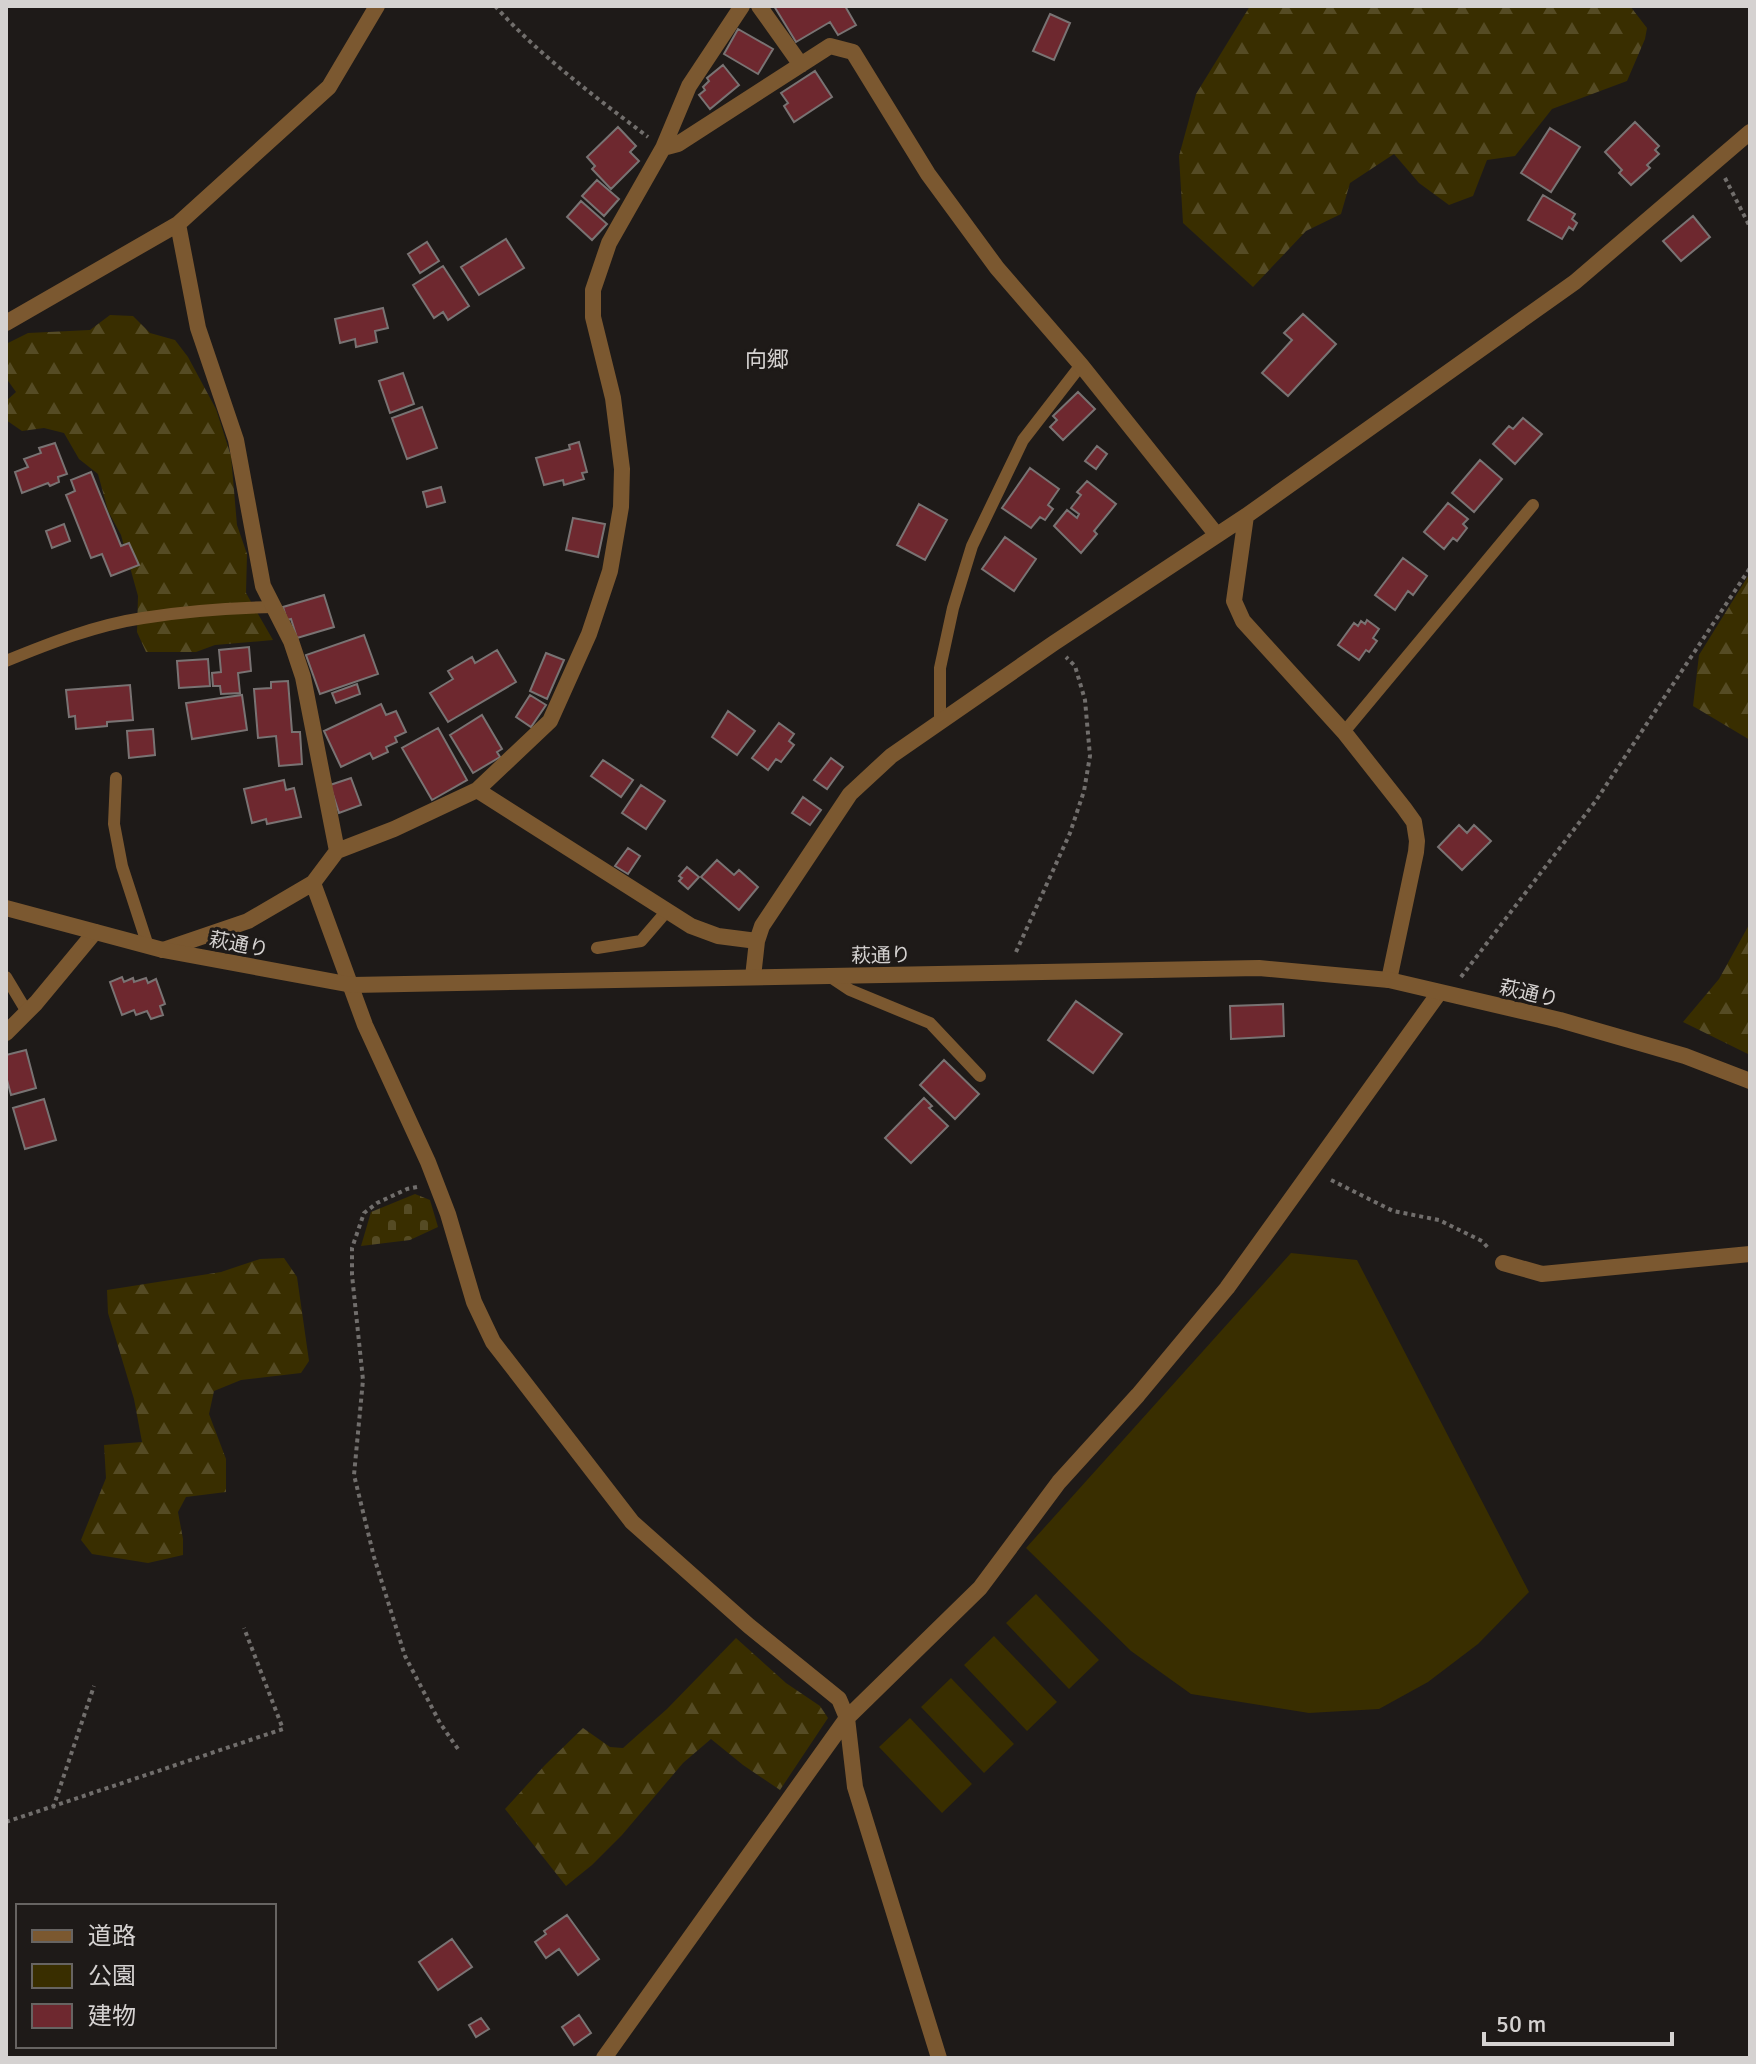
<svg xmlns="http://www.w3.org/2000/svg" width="1756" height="2064" font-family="Signika,'Noto Sans JP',sans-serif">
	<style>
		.forest { fill: url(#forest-firs) }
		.cemetery { fill: url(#cemetery-stones) }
		.green { fill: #392e00 }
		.building { fill: #6e282f; stroke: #797373; stroke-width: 2 }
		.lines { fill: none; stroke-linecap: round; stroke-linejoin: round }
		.path { stroke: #716e6c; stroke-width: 4; stroke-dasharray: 4 4; stroke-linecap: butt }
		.service { stroke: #7b5830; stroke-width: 12 }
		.minor { stroke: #7b5830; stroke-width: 16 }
		.tertiary { stroke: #7b5830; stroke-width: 16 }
		.labels { text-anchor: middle; stroke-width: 6; stroke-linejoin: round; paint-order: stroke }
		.street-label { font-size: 20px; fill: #d5d2d1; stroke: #1e1a18 }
		.neighbourhood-label { font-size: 22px; fill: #d5d2d1; stroke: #1e1a18 }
	</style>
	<defs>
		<pattern id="forest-firs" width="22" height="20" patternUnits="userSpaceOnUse" patternTransform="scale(2)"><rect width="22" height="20" fill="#392e00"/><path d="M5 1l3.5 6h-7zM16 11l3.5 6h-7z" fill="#554b24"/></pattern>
		<pattern id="cemetery-stones" width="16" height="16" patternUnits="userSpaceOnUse" patternTransform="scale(2)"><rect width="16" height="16" fill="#392e00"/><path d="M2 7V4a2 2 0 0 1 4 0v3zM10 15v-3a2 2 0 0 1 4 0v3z" fill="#554b24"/></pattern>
	</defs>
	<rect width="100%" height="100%" fill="#1e1a18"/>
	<!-- forest -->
	<path class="forest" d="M1250,6H1630L1647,28L1645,39L1627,81L1552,109L1515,156L1487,160L1473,196L1449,205L1419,183L1394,154L1350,183L1341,214L1306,231L1253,287L1183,223L1179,156L1196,94Z
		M110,315L133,316L150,333L175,340L188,357L216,409L231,456L237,525L247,554L246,593L273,640L215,645L196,652H146L137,632L138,596L121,535L108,511L98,474L79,459L64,433L44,428L22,431L6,420V401L16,392L6,378V344L28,333L90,330Z
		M1750,573V740L1693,706L1699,655Z
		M1750,923V1055L1683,1022L1719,979Z
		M284,1258L297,1277L309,1361L301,1373L241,1380L214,1391L209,1414L226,1459V1492L186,1497L178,1512L183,1539V1555L148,1563L92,1554L81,1540L106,1478L104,1445L142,1442L134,1399L108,1313L107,1290L221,1272L260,1259Z
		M736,1638L786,1683L820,1706L828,1718L780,1790L743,1765L711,1739L683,1763L622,1835L592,1865L566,1886L505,1809L545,1765L583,1728L610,1747L623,1748L667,1709Z"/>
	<!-- cemetery -->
	<path class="cemetery" d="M415,1194L430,1200L438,1227L410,1240L361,1246L371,1212Z"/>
	<!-- green -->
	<path class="green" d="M1291,1253L1357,1260L1529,1592L1478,1644L1428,1682L1379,1709L1309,1713L1191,1694L1131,1651L1026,1548Z
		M1036,1594L1099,1660L1069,1689L1006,1623Z
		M994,1636L1057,1702L1027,1731L964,1665Z
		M951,1678L1014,1744L984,1773L921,1707Z
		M910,1718L972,1784L942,1813L879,1747Z"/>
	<!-- building -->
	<path class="building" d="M774,6H845L856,25L838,35L830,22L796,42Z
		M1050,14L1070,23L1054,60L1033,51Z
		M738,29L773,49L758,74L724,54Z
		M723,65L739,85L710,109L699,95L705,90L703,87L709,81L707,78Z
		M815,71L832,97L794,122L784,106L788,103L781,93Z
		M1635,122L1659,146L1655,150L1659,154L1647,165L1650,168L1631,185L1619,173L1622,170L1605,152Z
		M618,127L636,146L630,152L639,161L611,189L592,169L595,166L587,157Z
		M1550,128L1580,147L1551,192L1521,173Z
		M597,180L619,199L604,216L582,196Z
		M1543,195L1575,214L1572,219L1577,223L1573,230L1569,227L1562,239L1528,220Z
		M581,201L607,224L592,240L567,217Z
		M1693,216L1710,237L1681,261L1663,241Z
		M506,239L524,268L479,295L461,267Z
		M427,242L439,261L420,273L408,254Z
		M443,266L469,306L448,320L443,312L434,318L413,285Z
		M383,308L388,328L375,331L377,342L356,347L355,339L340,343L335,319Z
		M1303,314L1336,344L1288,396L1262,373L1292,340L1284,333Z
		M403,373L414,404L390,413L379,381Z
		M1078,392L1095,409L1063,440L1050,427L1057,420L1053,416Z
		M422,407L437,448L407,459L392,418Z
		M1523,418L1542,434L1515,464L1493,444L1509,426L1513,429Z
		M579,442L587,472L582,473L584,479L564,485L563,480L544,485L536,458L570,449L569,445Z
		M55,443L67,474L58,477L59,482L50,486L48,483L22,493L15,472L28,467L24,459L41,453L39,448Z
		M1097,446L1107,454L1096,469L1085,461Z
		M1480,460L1502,479L1474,512L1452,493Z
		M1030,468L1059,489L1048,505L1053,509L1045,520L1040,517L1031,528L1002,508Z
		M91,472L121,546L129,543L139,565L111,576L102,554L91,558L66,495L75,491L71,480Z
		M1087,481L1116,504L1094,531L1097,534L1081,553L1054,526L1067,510L1077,518L1079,514L1071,508L1081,495L1077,492Z
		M441,487L445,502L427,507L423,492Z
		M1448,503L1468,519L1463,524L1467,528L1457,541L1453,538L1444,549L1424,532Z
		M919,504L947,520L925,560L897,545Z
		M573,518L605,524L598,557L566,550Z
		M64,524L70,541L52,548L46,531Z
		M1005,537L1036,559L1014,591L982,569Z
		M1403,558L1427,576L1413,595L1408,591L1395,610L1375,595Z
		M324,595L334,627L297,638L291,619L287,620L283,607Z
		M1367,620L1379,629L1373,638L1377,641L1369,652L1366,650L1359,660L1338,645L1354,623L1358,626L1361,621L1365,624Z
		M364,635L378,674L320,694L306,655Z
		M249,647L251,671L238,673L240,693L221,694L220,686H213L212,673L221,672L219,650Z
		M497,650L516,682L448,722L430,693L453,679L448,671L472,657L475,663Z
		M546,653L564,660L547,699L530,691Z
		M208,659L210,686L179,688L177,661Z
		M288,681L292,732H300L302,764L279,766L276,736L258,738L254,689L271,688V682Z
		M357,684L360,694L336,703L332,693Z
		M130,685L133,720L107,722V726L76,729L75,716L69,717L66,690Z
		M242,695L247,730L192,739L186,703Z
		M530,695L546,705L531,727L516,717Z
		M381,704L386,715L396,711L406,732L395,737L397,742L386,747L388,752L373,759L370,753L341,767L324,731Z
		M728,711L755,731L737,755L712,737Z
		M482,715L502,749L497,752L500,757L473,773L450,735Z
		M779,723L794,734L789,741L794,745L781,762L776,759L768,770L752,758Z
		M438,728L467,780L432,800L402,748Z
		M153,729L155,755L129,758L127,731Z
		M831,758L843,767L827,789L814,780Z
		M603,760L633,780L621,797L591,776Z
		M351,778L361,805L339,813L330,785Z
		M284,780L286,790L294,788L301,817L267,824L266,819L252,823L244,789Z
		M641,785L665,801L646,829L622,813Z
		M803,797L821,810L810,825L792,813Z
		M1459,825L1467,833L1474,825L1491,841L1462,870L1438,847Z
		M628,848L640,856L628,874L615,866Z
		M717,860L734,875L739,870L758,887L739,910L701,877Z
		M687,867L699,877L688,889L679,881L682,878L679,876Z
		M122,977L124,982L133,978L134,982L146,978L148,983L156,979L165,1004L160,1006L163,1015L151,1019L147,1011L136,1015L134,1010L122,1015L110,982Z
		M1076,1001L1122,1034L1093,1073L1048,1040Z
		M1283,1004L1284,1036L1231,1039L1230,1006Z
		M26,1050L36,1088L11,1095L6,1076V1055Z
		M944,1060L979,1094L955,1119L920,1085Z
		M924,1098L932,1106L929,1108L948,1126L911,1163L885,1138Z
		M44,1099L56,1140L25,1149L13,1108Z
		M567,1915L599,1959L578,1975L559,1949L546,1958L535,1942L546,1934L544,1931Z
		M452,1939L472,1967L438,1990L419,1962Z
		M579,2015L591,2033L574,2045L562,2027Z
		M481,2018L489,2029L476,2037L469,2025Z"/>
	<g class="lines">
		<!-- path -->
		<path class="path" d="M495,6C540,56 594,96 648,137
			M1725,178L1750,227
			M1016,952L1070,833L1084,791L1090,756L1085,700L1075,666L1066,657
			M1461,977L1595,802L1750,568
			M1331,1180L1393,1211L1439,1220L1482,1241L1489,1249
			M417,1187L407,1189L377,1203L364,1213L352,1248V1275L363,1380L354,1475L374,1557L405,1656L440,1723L460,1752
			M53,1808L94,1686
			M6,1822L283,1729L244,1628"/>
		<!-- service -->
		<path class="service" d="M6,661C50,643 96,625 143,618C186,611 230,608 274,607
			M940,722V668L953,608L972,546L1023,440L1081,365
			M1344,732L1533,505
			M116,778L114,824L122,866L148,946
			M597,948L641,941L666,912
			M829,976L850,990L930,1023L980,1076
			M6,977L27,1012"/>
		<!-- minor -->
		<path class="minor" d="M759,6L801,65
			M663,148L689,86L742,6
			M178,224L198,328L236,440L263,586L291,641L303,677L337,851
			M6,323L178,224L329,87L377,6
			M1246,516L1234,601L1243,621L1344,732L1404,808L1414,822L1417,841L1416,852L1389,980
			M477,790L691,926L718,936L757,941
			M313,883L365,1025L428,1162L448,1214L474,1302L493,1342L632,1522L749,1626L839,1699L847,1718L855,1787L939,2058
			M163,950L248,921L313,883L337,851L394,829L477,790L550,721L589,634L610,571L621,507L622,469L613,398L593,317V290L609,243L663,148L678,144L830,46L853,52L928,174L997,268L1081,365L1216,534
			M753,977L757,941L762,926L850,794L891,756L1054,643L1246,516L1575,282L1750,132
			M6,1033L36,1003L95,932
			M1503,1263L1542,1274L1750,1254
			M604,2058L847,1718L980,1588L1059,1482L1138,1395L1227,1288L1439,993"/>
		<!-- tertiary -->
		<path class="tertiary" d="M6,908L163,950L352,985L1259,968L1389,980L1560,1020L1685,1056L1750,1081"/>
	</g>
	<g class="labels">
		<!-- street labels -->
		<g class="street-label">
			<text transform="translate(239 944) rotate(11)" y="7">萩通り</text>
			<text transform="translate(881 955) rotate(-1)" y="7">萩通り</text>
			<text transform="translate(1529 993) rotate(13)" y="7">萩通り</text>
		</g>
		<!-- neighbourhood labels -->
		<g class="neighbourhood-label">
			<text x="767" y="367">向郷</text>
		</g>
	</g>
	<!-- border -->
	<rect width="1756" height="2064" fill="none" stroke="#d5d2d1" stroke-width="16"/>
	<!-- legend -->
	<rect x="16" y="1904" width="260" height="144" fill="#1e1a18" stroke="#676462" stroke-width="2"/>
	<rect x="32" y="1930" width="40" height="12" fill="#7b5830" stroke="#676462" stroke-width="2"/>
	<text x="88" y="1944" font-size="24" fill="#d5d2d1">道路</text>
	<rect x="32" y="1964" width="40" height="24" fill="#392e00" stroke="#676462" stroke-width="2"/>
	<text x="88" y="1984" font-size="24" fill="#d5d2d1">公園</text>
	<rect x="32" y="2004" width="40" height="24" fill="#6e282f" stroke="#676462" stroke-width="2"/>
	<text x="88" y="2024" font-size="24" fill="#d5d2d1">建物</text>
	<!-- scale -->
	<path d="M1484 2032v12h188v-12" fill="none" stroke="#d5d2d1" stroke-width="4"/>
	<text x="1496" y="2032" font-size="24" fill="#d5d2d1" stroke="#1e1a18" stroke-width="6" paint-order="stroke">50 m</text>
</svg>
